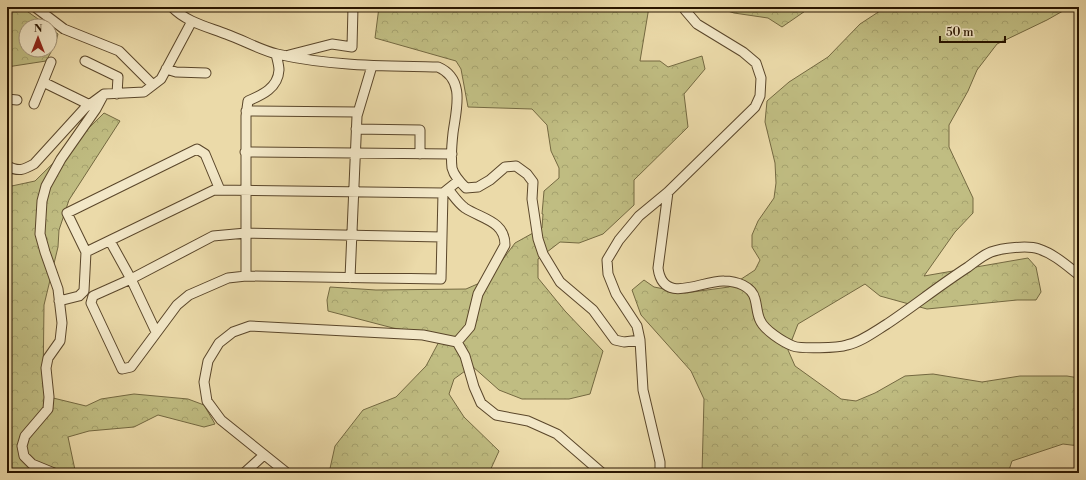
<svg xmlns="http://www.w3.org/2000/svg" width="1086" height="480" font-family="'Libre Bodoni',serif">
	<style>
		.forest { fill: url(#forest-crowns); stroke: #746941 }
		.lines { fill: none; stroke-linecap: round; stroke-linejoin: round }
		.minor-casing { stroke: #5a462a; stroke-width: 11 }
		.minor { stroke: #f2e7c7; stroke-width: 9 }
	</style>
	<defs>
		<pattern id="forest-crowns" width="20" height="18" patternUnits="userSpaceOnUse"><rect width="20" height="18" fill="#c0bd82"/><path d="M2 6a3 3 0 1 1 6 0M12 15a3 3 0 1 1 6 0" fill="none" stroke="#a5a26e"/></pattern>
	</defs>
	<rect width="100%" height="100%" fill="#ebdaa9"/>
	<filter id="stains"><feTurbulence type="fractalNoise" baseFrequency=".005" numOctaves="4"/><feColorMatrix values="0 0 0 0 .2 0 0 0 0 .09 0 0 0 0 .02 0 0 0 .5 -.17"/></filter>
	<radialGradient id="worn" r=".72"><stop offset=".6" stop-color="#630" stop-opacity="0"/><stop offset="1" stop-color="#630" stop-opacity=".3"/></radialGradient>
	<!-- forest -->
	<path class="forest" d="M7,7H21L48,26H26V50H50V28L58,34L55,45L46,61L7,67Z
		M379,7H649L640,61H660L668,67L702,56L705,69L684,94L688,127L634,180V205L603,234L579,243L560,242L538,259V278L565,311L603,351L590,394L569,399H522L499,390L472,366L454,379L449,394L464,417L499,451L489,473H329L335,446L363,410L396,397L426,366L442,336L393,328L328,311L327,300L330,287L376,290L466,289L482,282L492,274L515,243L542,228L543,214H542L544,191L559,178V168L551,151L547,125L532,109L468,107L461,69L456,61L375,38Z
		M715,7H811L782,27L768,18L734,13Z
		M886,7H1070L1047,20L997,44L977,70L968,91L949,125V147L973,198V213L955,232L924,276L1028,258L1036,267L1041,292L1036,300H1017L927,309L880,296L865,284L798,324L788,350L795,366L841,399L856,401L875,393L905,376L933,374L982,382L1020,376H1067L1079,378V446L1063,444L1012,461L1008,473H702L704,399L691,371L641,315L632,290L644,280L654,287L685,293L729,287L755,270L760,260L752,247V235L758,221L774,198L776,183L775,163L765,122L767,101L789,82L828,57L860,24Z
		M104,113L120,121L69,200L59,230L58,247L44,305L43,387L49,397L86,406L101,399L134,394L188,399L204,405L215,424L204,427L158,415L134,427L89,431L68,437L75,470L80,473H7V187L35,181Z"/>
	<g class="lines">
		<!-- minor casing -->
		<g class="minor-casing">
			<path id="minor" d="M35,7L64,29L119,51L153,85
				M172,7C186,22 208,27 226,34C243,40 260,50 277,54C330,66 384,66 438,67C466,79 456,110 453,133C452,142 451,159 452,168C454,176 460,182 466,188L478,187L490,180L505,167L516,166L527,174L533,182L532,199L538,239L543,254L560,282L593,310L615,340L624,342L640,340
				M276,54C277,59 279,65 279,70C278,88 262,95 248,101L246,116V276L441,279L443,193
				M289,55L332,44L352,47L353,7
				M85,61L118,77L117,94
				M166,69L176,72L206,73
				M43,82L51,62
				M7,99L17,100
				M34,104L43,82L90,105
				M246,111L357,112
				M356,129L420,130V154
				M245,152L452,154
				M7,166C19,172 23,170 34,164L85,108L104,94L144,92L161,79L192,21
				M448,189C453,195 458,203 465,208C482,219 505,221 505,245L478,294L470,327L457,342
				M668,192L658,268C663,306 702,280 724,281C736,281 752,286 755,299C757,306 757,314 760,320C764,330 783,342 793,346C801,349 838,348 847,345C861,342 874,332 887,324C914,306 940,285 968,267C975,262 983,255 991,252C1002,248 1028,245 1039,249C1054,254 1066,265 1079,275
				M110,241L131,279L156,332
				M86,252L67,213L197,149L205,154L220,190
				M246,276L228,278L189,295L177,305L131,367L122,369L91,303L93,296L131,279L213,236L246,233L442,237
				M350,278L357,116L372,66
				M59,301L79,296L84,291L86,252L214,190L443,193L458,181
				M54,473L32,464L24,456L22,446L25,436L48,409L49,397L46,368L48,358L60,341L62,323L58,289L45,252L40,234L42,201L46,186L61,159L96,109L104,94
				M244,473L264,455
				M287,473L221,420L207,401L204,382L208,361L219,343L233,332L250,326L423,335L457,342L465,356L474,387L481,403L496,415L528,421L557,434L602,473
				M660,473V462L643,390L640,340L637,326L616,294L608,274L607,260L619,240L639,216L668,192L755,107L760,96L761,78L756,63L743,52L697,24L685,10V7"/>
		</g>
		<!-- minor -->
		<use href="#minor" class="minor"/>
	</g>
	<!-- margin -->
	<rect width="1086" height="480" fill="none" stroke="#ebdaa9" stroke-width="24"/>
	<rect x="8" y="8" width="1070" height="464" fill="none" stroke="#291500" stroke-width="2"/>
	<rect x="12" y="12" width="1062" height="456" fill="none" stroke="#291500"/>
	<!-- north arrow -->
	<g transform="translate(38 38)"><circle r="19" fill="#f2e7c7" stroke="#a29377"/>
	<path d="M0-3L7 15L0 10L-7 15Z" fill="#8f2418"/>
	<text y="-6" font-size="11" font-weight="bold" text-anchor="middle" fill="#291500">N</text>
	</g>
	<!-- scale -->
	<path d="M940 36v6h65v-6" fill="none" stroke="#291500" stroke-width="2"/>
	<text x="946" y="36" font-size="12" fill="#291500" stroke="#f2e7c7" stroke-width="3" paint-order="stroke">50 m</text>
	<rect width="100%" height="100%" filter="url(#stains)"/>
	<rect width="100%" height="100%" fill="url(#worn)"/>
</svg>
